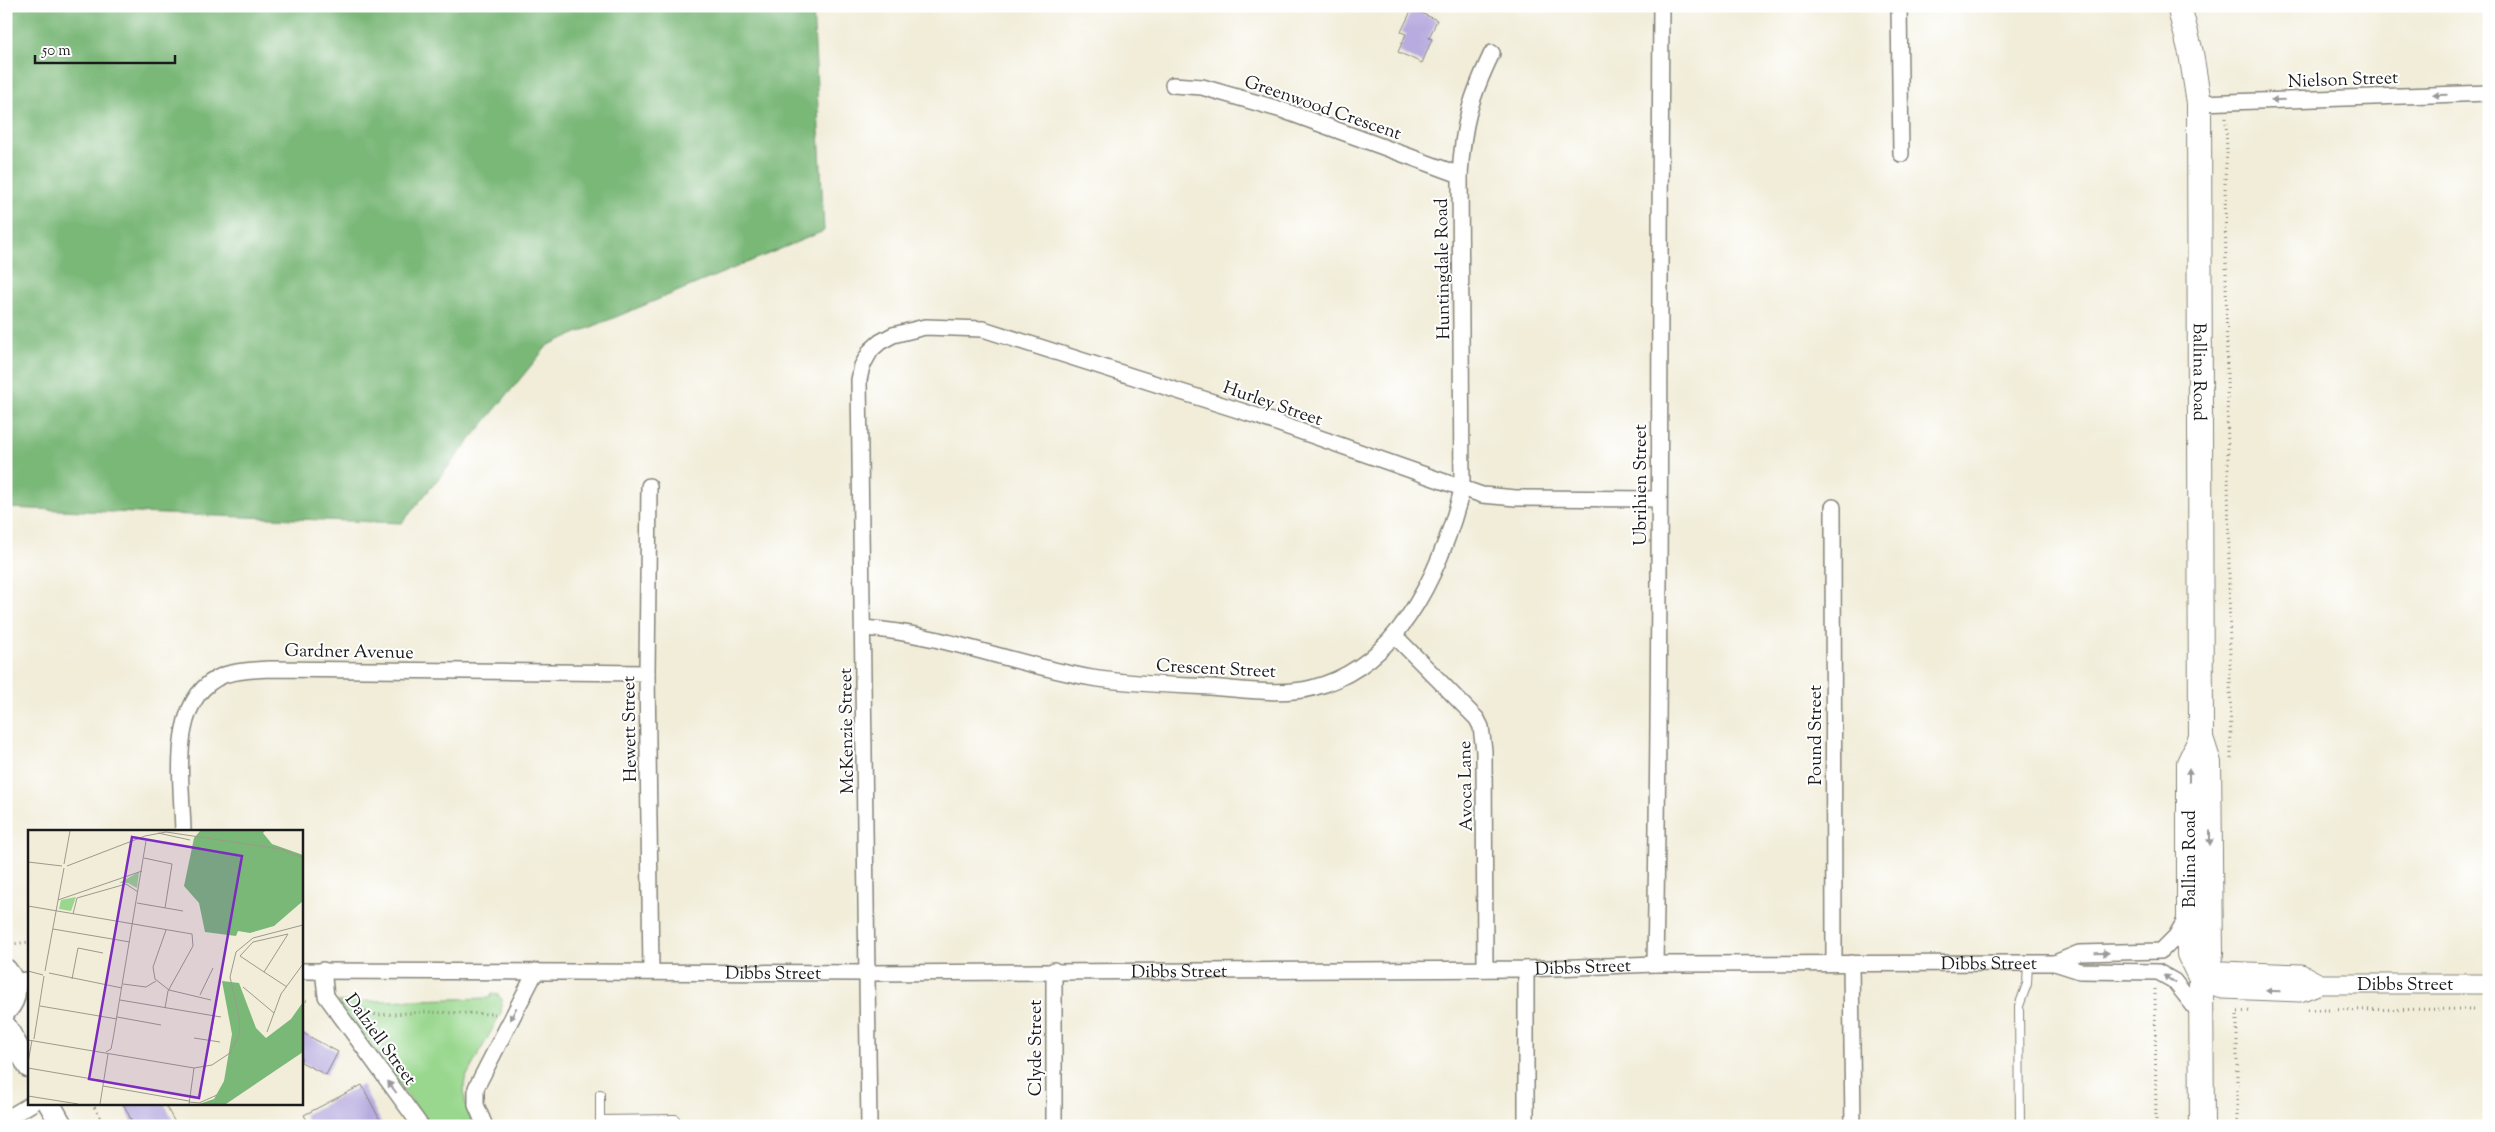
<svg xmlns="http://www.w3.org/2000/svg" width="2495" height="1132" font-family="'Sorts Mill Goudy',serif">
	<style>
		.green { fill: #98d78d; stroke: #5a7a54 }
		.forest { fill: #7ab878; stroke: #4b6a4a }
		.building { fill: #b7abdf }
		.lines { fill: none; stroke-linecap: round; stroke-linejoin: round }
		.service-casing { stroke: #86847a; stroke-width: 10 }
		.minor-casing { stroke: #86847a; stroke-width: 18 }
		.tertiary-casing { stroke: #86847a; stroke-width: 21 }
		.secondary-casing { stroke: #86847a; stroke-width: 24 }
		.primary-casing { stroke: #86847a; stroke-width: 26 }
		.path { stroke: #86847a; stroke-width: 3; stroke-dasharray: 1 4; stroke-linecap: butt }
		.service { stroke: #fff; stroke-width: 8 }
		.minor { stroke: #fff; stroke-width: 15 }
		.tertiary { stroke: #fff; stroke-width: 19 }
		.secondary { stroke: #fff; stroke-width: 21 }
		.primary { stroke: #fff; stroke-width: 24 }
		.oneway { fill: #999 }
		.labels { text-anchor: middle; stroke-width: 4; stroke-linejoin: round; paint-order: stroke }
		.street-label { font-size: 18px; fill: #1c1c1c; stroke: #fff }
		.inset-road { fill: none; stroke: #9c998d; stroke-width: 1 }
		.view { fill: #7b2cbf; fill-opacity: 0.15; stroke: #7b2cbf; stroke-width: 2.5 }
		.inset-edge { fill: none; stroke: #1c1c1c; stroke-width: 2.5 }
	</style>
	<rect width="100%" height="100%" fill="#fff"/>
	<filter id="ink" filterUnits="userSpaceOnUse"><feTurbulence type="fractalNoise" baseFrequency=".02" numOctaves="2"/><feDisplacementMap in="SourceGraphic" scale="10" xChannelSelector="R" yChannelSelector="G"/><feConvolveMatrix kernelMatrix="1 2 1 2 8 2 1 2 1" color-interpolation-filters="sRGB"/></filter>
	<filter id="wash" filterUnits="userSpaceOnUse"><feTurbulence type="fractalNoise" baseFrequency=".0096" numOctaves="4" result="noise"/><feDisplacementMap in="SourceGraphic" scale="20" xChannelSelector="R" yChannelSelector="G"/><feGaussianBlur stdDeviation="1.12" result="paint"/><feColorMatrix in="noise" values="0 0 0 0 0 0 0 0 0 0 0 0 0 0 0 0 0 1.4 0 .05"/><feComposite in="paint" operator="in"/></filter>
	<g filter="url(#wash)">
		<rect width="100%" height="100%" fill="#f1edd9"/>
		<!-- green -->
		<path class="green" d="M492,994L498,995L502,999L501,1013L465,1079C462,1097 467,1109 474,1126H430L337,1002L490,998Z"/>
		<!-- forest -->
		<path class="forest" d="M6,6H813L824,231L548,345L402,523L6,508Z"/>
		<g id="blocks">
			<!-- building -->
			<path class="building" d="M1412,9L1437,20L1429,38L1432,39L1422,63L1398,52L1406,34L1401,32Z
				M301,1032L338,1052L326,1075L301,1062Z
				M362,1085L383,1126H310L304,1115Z
				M123,1103H164L177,1126H134Z"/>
		</g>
	</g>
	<g filter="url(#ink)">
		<use href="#blocks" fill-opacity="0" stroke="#86847a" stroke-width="1"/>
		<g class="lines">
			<!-- service casing -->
			<g class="service-casing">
				<path id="service" d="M600,1120L675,1119
					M600,1126V1094
					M2020,1126L2019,1006L2027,984L2028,963"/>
			</g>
			<!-- minor casing -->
			<g class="minor-casing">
				<g id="minor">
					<path d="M1899,6L1901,154"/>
					<path d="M1173,85L1202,87L1282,110L1460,175"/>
					<path d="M2199,103L2489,93"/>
					<path d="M649,486L647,673L651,970"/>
					<path d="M1833,507L1834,963"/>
					<path d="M863,628C941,633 1015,665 1092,678C1131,684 1170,685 1209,687C1240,689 1282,696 1312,688C1400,666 1441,570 1462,490L1460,175C1463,124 1470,99 1492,53"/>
					<path d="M1395,636L1477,719L1481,727L1484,751L1485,969"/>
					<path d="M183,831C182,782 167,697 224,675C238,670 254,670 269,669L647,673"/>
					<path d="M1851,963L1853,1126"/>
					<path d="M2055,963L2079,953L2161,951L2176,936L2187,917"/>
					<path d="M1655,964C1661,645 1659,326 1661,6"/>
					<path d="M323,970L326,996L421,1126"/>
					<path d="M1054,970V1126"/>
					<path id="s1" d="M301,971L869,973L1526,969L1655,964L2055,963L2080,971L2158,972L2174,981L2201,1015"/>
					<path d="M14,981L29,980"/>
					<path d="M6,1119L33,1103"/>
					<path d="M485,1126L476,1105V1088L536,971"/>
					<path d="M869,1126L859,380L862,366L871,350L880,342L893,335L925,327L983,329L1257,416L1482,495L1516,498L1658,499"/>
					<path d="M1526,1126V969"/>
				</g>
			</g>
			<!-- tertiary casing -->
			<g class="tertiary-casing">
				<g id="tertiary">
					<path id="s2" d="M2201,979L2223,989L2300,992L2320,984H2489"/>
					<path d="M2201,979L2222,971L2301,974L2320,984"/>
				</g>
			</g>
			<!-- secondary casing -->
			<g class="secondary-casing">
				<path id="secondary" d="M6,970C17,983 18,998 6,1010
					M6,1027L29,1067
					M49,1103L62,1126"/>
			</g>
			<!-- primary casing -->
			<g class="primary-casing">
				<g id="primary">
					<path id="s3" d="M2179,6L2191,53L2199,103L2201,738L2209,763L2211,954L2201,979L2202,1126"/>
					<path d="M2201,979L2189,954V763L2201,738"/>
				</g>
			</g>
			<!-- path -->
			<path class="path" d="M2226,118L2227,153L2225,177L2231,759
				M6,942L12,944L29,942
				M2155,989L2156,1126
				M301,999L310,1002
				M356,1007L376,1015L426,1012L495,1014
				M2308,1010L2476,1009
				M92,1103L105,1126
				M2237,1126V1012L2252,1011"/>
			<!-- service -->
			<use href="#service" class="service"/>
			<!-- minor -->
			<use href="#minor" class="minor"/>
			<!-- tertiary -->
			<use href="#tertiary" class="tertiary"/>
			<!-- secondary -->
			<use href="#secondary" class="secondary"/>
			<!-- primary -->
			<use href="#primary" class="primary"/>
		</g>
		<!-- one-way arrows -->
		<defs><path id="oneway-solid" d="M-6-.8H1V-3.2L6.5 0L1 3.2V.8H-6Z" transform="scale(1.25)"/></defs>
		<g class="oneway">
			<use href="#oneway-solid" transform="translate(2440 95) rotate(178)"/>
			<use href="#oneway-solid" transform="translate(2278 100) rotate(178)"/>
			<use href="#oneway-solid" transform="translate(2189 775) rotate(-90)"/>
			<use href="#oneway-solid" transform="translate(2210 838) rotate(90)"/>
			<use href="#oneway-solid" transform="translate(2102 953) rotate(-2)"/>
			<use href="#oneway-solid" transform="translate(2169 979) rotate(-144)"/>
			<use href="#oneway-solid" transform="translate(2273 991) rotate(-178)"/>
			<use href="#oneway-solid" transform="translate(513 1014) rotate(118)"/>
			<use href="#oneway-solid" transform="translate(392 1087) rotate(-127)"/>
		</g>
	</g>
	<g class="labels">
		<!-- street labels -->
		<g class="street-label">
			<text transform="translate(2343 79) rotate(-2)" y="6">Nielson Street</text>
			<text transform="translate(1323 107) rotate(19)" y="6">Greenwood Crescent</text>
			<text transform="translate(1442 269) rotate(-91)" y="6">Huntingdale Road</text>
			<text dy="6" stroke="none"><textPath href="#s3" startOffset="368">Ballina Road</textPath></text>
			<text transform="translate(1273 403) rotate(19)" y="6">Hurley Street</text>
			<text transform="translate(1640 485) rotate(-90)" y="6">Ubrihien Street</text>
			<text transform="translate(349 651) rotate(1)" y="6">Gardner Avenue</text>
			<text transform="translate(1216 668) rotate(3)" y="6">Crescent Street</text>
			<text transform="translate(629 729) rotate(-91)" y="6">Hewett Street</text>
			<text transform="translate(846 731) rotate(-91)" y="6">McKenzie Street</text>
			<text transform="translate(1815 735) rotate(-90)" y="6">Pound Street</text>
			<text transform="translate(1465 786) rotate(-91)" y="6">Avoca Lane</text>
			<text transform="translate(2189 859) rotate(-90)" y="6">Ballina Road</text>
			<text dy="6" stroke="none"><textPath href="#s1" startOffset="1688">Dibbs Street</textPath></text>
			<text dy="6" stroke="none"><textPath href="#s1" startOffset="1282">Dibbs Street</textPath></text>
			<text dy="6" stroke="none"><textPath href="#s1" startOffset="878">Dibbs Street</textPath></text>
			<text dy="6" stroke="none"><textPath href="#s1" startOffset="472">Dibbs Street</textPath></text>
			<text dy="6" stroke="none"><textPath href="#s2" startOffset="208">Dibbs Street</textPath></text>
			<text transform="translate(381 1039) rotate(54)" y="6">Dalziell Street</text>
			<text transform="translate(1035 1048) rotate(-90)" y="6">Clyde Street</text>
		</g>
	</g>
	<!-- overview -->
	<g transform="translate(28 830)">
		<rect width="275" height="275" fill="#f1edd9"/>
		<path d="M111,42L109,58L100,53H91ZM48,67L43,81L31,79L33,70Z" fill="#98d78d"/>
		<path d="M172,1H237L235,3L244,14L275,25V71L246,96L222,103L210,101L208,106L177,102L171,73L156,56L166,8ZM194,151L211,153L228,198L238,208L263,189L275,172V222L198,274H171L186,269L196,251L204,204Z" fill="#7ab878"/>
		<path class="inset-road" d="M130,3L162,10M116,28L144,34L137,78M0,32L34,36M36,34L42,1M39,36L117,6L138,2L252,19L275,28M30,70L114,41M109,73L155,81M0,76L164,104L165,116L140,161L137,178M45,84L49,68L98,54L110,62M25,99L102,112M138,100L125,137L127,149L141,160L183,170M0,141L15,145M17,141L36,38M236,142L260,104L225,112L212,126L230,138L259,157M21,143L94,158M44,149L50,118L75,123M95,154L118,157L128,151M215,157L246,183M172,165L185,138M92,170L193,187M12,176L89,189M89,187L133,195M239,202L253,164L275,134M166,208L192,212M6,209L16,146M0,210L166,238L184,235L202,223L212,203L211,187L202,147L208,122L225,108L275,95M182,210L186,187M78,222L83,219L85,209L118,11M0,233L4,210M0,238L76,251M75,256L161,271M0,266L50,274M161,272L171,273L189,265M72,274L80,224M161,274L166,238"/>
		<path class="view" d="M104,7L214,26L171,268L61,249Z"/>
		<rect width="275" height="275" class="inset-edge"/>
	</g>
	<!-- margin -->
	<rect width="2495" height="1132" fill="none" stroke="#fff" stroke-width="25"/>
	<!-- scale -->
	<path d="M35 55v8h140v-8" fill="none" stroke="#1c1c1c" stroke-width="2.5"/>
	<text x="42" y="55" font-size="15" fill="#1c1c1c" stroke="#ffffff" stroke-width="4" paint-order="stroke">50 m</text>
</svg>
